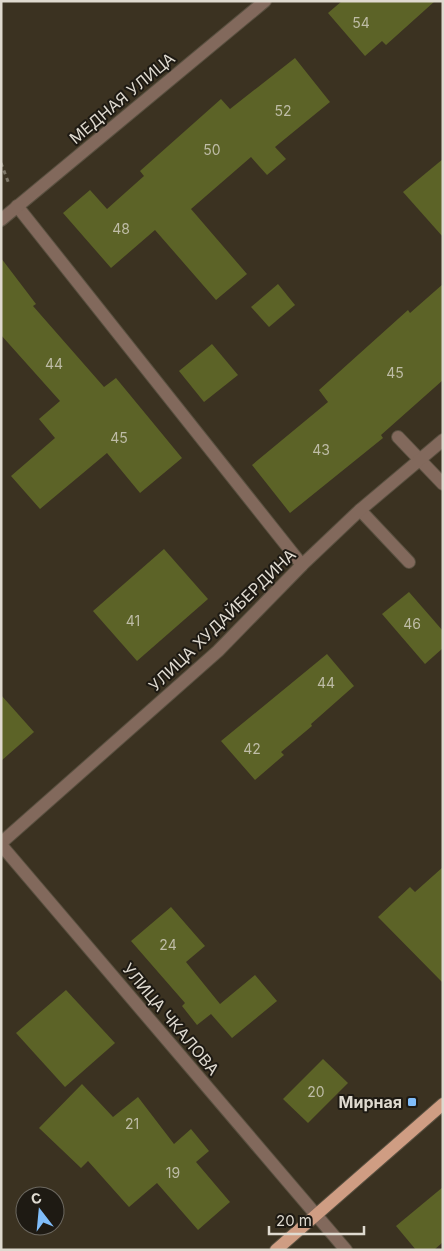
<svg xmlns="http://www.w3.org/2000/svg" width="444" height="1251" font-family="Inter,sans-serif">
<rect width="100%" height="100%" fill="#3b3221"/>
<g fill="#5c6327">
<path d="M 342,1 L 435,1 L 386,45 L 382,41 L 365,56 L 328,13 Z"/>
<path d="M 295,58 L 330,102 L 275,147 L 286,159 L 267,175 L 251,157 L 191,209 L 247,274 L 216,300 L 155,230 L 111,268 L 63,213 L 90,190 L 107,209 L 144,176 L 140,171 L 221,99 L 230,109 Z"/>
<path d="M 443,159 L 443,237 L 403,192 Z"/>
<path d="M 1,258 L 36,304 L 33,306 L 104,387 L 116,378 L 182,458 L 140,493 L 107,453 L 40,509 L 11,476 L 55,438 L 39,419 L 60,401 L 1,335 Z"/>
<path d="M 278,284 L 295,305 L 269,327 L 251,307 Z"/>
<path d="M 443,284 L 443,380 L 381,435 L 383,438 L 290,513 L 252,465 L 328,402 L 319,390 L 408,310 L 410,313 Z"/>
<path d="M 212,344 L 238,375 L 204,402 L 179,371 Z"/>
<path d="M 164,549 L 208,599 L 137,661 L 93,611 Z"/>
<path d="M 409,592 L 443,631 L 443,648 L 425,664 L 382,614 Z"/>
<path d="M 327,654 L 354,686 L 311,724 L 312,726 L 281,752 L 284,755 L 255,780 L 221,741 Z"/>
<path d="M 1,695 L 34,732 L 1,761 Z"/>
<path d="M 443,867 L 443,983 L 378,917 L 410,887 L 415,892 Z"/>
<path d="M 171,907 L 205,946 L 186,962 L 220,1004 L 255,975 L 277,1001 L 232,1038 L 211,1014 L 197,1025 L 182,1006 L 185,1003 L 131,941 Z"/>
<path d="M 66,990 L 115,1043 L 65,1087 L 16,1033 Z"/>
<path d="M 323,1059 L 348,1083 L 308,1123 L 283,1099 Z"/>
<path d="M 82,1084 L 113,1117 L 138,1097 L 174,1144 L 191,1129 L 209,1151 L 196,1162 L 230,1202 L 198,1230 L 157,1183 L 129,1207 L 88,1161 L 81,1168 L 39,1128 Z"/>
<path d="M 443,1187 L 443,1242 L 434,1250 L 416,1250 L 396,1226 Z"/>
</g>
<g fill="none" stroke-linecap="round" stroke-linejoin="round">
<defs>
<g id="minor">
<path d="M 17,206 L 302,565"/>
<path d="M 1,220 L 265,1"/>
<path d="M 398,437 L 443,484"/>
<path d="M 360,510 L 409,562"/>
<path d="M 1,843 L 218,651 L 302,565 L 360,510 L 443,440"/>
<path d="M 1,845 L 346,1250"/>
</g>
<path id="major" d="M 276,1250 L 443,1104"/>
</defs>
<use href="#minor" stroke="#595040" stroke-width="14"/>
<use href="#major" stroke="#595040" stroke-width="14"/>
<path stroke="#7c7566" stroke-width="3" stroke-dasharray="4 4" stroke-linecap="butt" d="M 1,163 L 9,184"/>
<use href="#minor" stroke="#82695c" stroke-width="12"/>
<use href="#major" stroke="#cf9d83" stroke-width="12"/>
</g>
<rect fill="#80bdfa" stroke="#1e1a13" stroke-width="2" x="407" y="1097" width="10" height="10" rx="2.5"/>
<g text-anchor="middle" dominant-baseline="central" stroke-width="4" stroke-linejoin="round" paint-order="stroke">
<g font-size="14" fill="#bebca6">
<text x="361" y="22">54</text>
<text x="283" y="110">52</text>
<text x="212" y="149">50</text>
<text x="121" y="228">48</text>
<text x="54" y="363">44</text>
<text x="395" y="372">45</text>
<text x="119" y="437">45</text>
<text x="321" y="449">43</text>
<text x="133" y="620">41</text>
<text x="412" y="623">46</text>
<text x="326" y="682">44</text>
<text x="252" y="748">42</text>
<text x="168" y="944">24</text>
<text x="316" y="1091">20</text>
<text x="132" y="1123">21</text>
<text x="173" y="1172">19</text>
</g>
<g font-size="16" fill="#dfdad0" stroke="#1e1a13">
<text transform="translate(122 98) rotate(-40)">МЕДНАЯ УЛИЦА</text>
<text transform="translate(222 620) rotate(-44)">УЛИЦА ХУДАЙБЕРДИНА</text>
<text transform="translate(171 1019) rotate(50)">УЛИЦА ЧКАЛОВА</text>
</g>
<g font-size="16" font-weight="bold" fill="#dfdad0" stroke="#1e1a13" text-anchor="end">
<text x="402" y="1102">Мирная</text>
</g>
</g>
<rect width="444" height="1251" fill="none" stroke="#dfdad0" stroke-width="5"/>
<g transform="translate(40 1211) rotate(344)"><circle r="24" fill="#1e1a13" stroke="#6b675f"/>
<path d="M0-4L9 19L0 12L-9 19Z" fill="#80bdfa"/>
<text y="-8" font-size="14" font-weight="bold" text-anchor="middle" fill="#dfdad0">С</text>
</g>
<path d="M269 1226v8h95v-8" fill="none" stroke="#dfdad0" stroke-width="2.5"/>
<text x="276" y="1226" font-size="15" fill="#dfdad0" stroke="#1e1a13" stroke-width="4" paint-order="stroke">20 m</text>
</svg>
